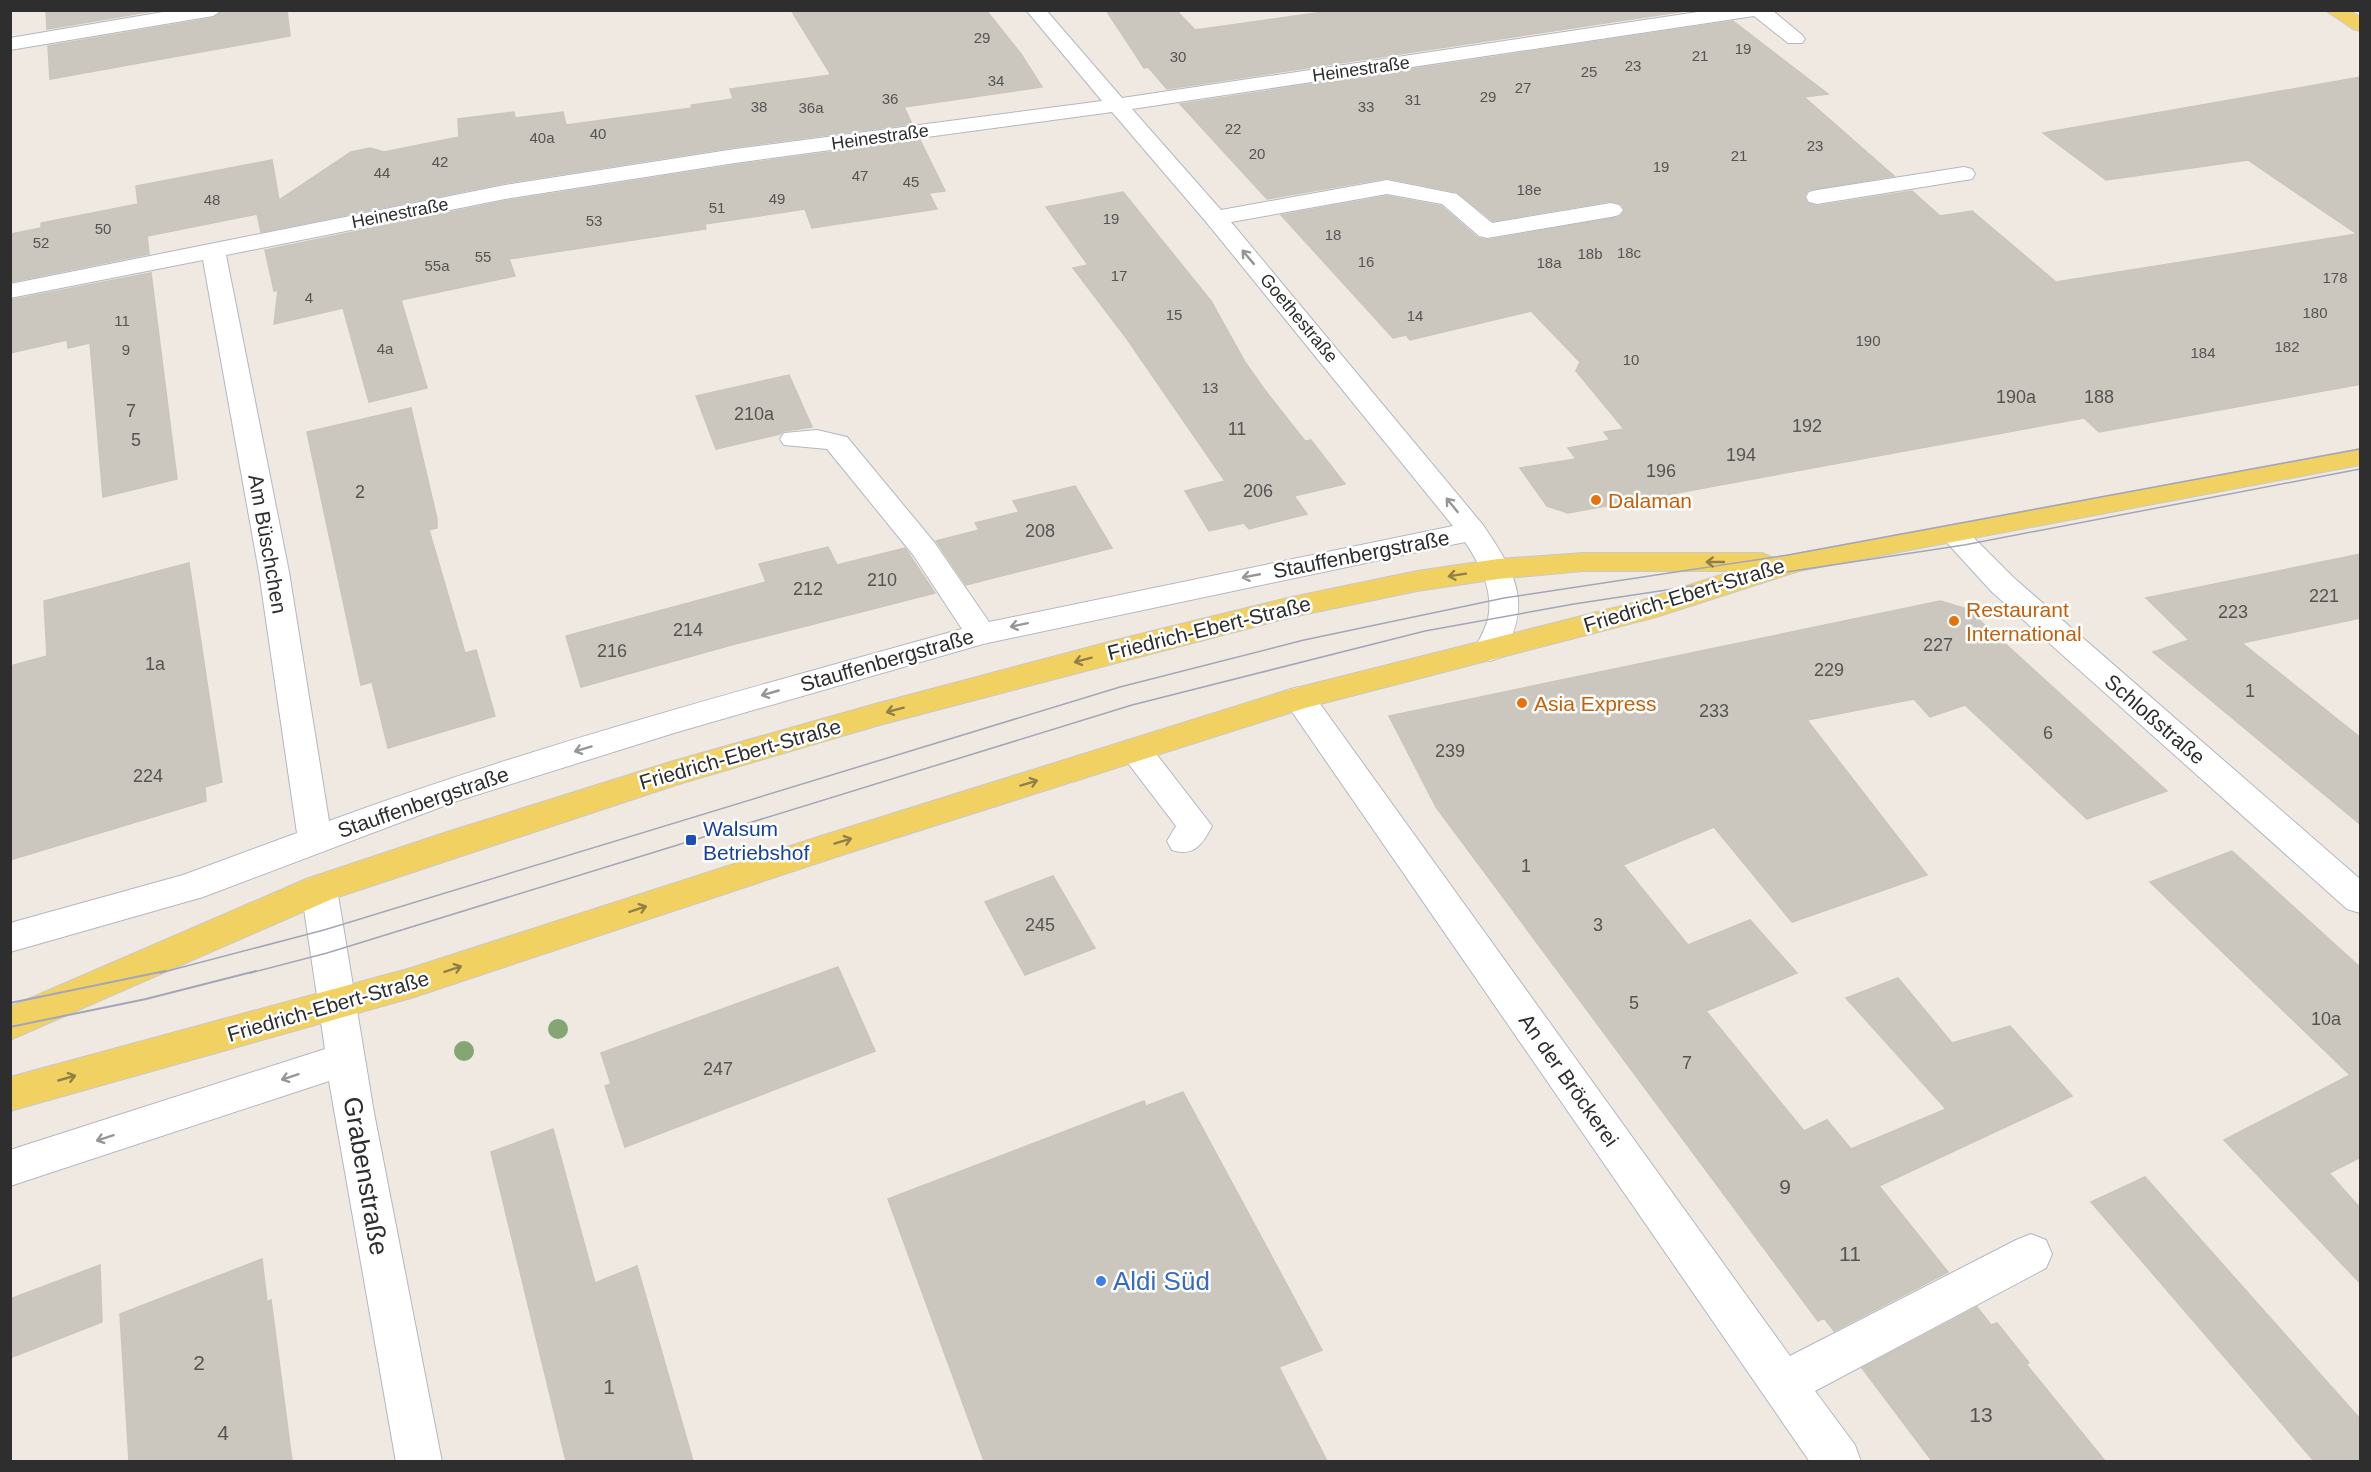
<svg xmlns="http://www.w3.org/2000/svg" width="2371" height="1472" font-family="Helvetica,sans-serif">
<rect width="100%" height="100%" fill="#efe9e1"/>
<g fill="#cbc7bf" stroke="#cbc5ba" stroke-width="1.5">
<path d="M 46,10 L 159,10 L 47,29 Z"/>
<path d="M 224,10 L 287,10 L 290,36 L 50,79 L 48,46 L 213,18 Z"/>
<path d="M 791,10 L 986,10 L 1021,54 L 1042,87 L 904,107 L 912,124 L 735,147 L 505,183 L 261,232 L 257,214 L 147,236 L 149,254 L 10,282 L 10,234 L 41,228 L 41,223 L 138,204 L 136,186 L 272,160 L 279,200 L 351,152 L 370,148 L 384,152 L 459,137 L 458,119 L 514,112 L 515,118 L 563,112 L 566,125 L 692,108 L 691,105 L 733,99 L 730,89 L 831,75 Z"/>
<path d="M 1106,10 L 1176,10 L 1195,30 L 1337,10 L 1692,10 L 1167,89 L 1148,67 L 1144,68 Z"/>
<path d="M 1733,21 L 1828,94 L 1804,97 L 1894,176 L 1808,190 L 1804,196 L 1807,203 L 1817,206 L 1912,191 L 1940,216 L 1972,211 L 2056,282 L 2357,234 L 2248,160 L 2106,180 L 2043,133 L 2361,77 L 2361,384 L 2099,432 L 2084,418 L 1568,513 L 1547,506 L 1520,468 L 1576,459 L 1568,448 L 1610,440 L 1604,432 L 1624,429 L 1576,371 L 1580,362 L 1531,311 L 1410,340 L 1406,335 L 1393,338 L 1281,215 L 1387,196 L 1441,206 L 1478,238 L 1487,240 L 1620,217 L 1625,210 L 1621,204 L 1611,201 L 1493,221 L 1457,192 L 1387,178 L 1267,199 L 1180,104 Z"/>
<path d="M 920,140 L 945,191 L 929,193 L 937,209 L 812,228 L 805,209 L 705,224 L 706,229 L 509,259 L 515,276 L 401,300 L 427,388 L 369,402 L 343,308 L 274,324 L 278,290 L 274,291 L 265,250 L 505,201 L 735,165 Z"/>
<path d="M 1123,192 L 1211,301 L 1245,362 L 1264,389 L 1305,441 L 1311,440 L 1345,484 L 1294,496 L 1307,514 L 1249,529 L 1244,523 L 1209,531 L 1185,491 L 1225,481 L 1127,339 L 1073,268 L 1088,265 L 1046,207 Z"/>
<path d="M 151,273 L 177,479 L 103,497 L 90,343 L 68,348 L 67,340 L 10,353 L 10,300 Z"/>
<path d="M 789,375 L 812,427 L 784,431 L 780,434 L 716,449 L 696,396 Z"/>
<path d="M 411,408 L 437,519 L 437,528 L 429,530 L 465,653 L 476,650 L 495,716 L 388,748 L 372,682 L 361,685 L 307,432 Z"/>
<path d="M 1075,486 L 1112,548 L 966,585 L 936,541 L 979,530 L 975,523 L 1019,512 L 1013,501 Z"/>
<path d="M 828,547 L 837,565 L 905,548 L 935,593 L 735,644 L 581,687 L 566,636 L 766,582 L 759,564 Z"/>
<path d="M 2361,554 L 2361,618 L 2242,643 L 2361,738 L 2361,825 L 2153,652 L 2189,640 L 2146,598 Z"/>
<path d="M 189,563 L 222,782 L 205,787 L 206,801 L 10,860 L 10,666 L 47,656 L 44,601 Z"/>
<path d="M 1940,601 L 1967,609 L 2167,791 L 2087,819 L 1965,705 L 1930,717 L 1914,699 L 1807,720 L 1927,875 L 1792,922 L 1714,827 L 1623,865 L 1688,945 L 1750,920 L 1797,973 L 1706,1011 L 1804,1131 L 1827,1120 L 1851,1149 L 1946,1109 L 1846,998 L 1898,978 L 1952,1043 L 2010,1026 L 2072,1096 L 1879,1186 L 1948,1272 L 1834,1331 L 1824,1318 L 1818,1321 L 1436,807 L 1389,716 Z"/>
<path d="M 2232,851 L 2361,968 L 2361,1157 L 2329,1173 L 2361,1209 L 2361,1284 L 2224,1140 L 2350,1075 L 2150,882 Z"/>
<path d="M 1053,876 L 1095,948 L 1025,975 L 985,902 Z"/>
<path d="M 838,967 L 875,1051 L 625,1147 L 605,1086 L 611,1084 L 601,1053 Z"/>
<path d="M 1183,1092 L 1322,1350 L 1279,1367 L 1327,1461 L 984,1461 L 888,1199 L 1144,1101 L 1146,1106 Z"/>
<path d="M 553,1129 L 595,1283 L 637,1266 L 693,1461 L 566,1461 L 491,1152 Z"/>
<path d="M 2145,1177 L 2361,1420 L 2361,1461 L 2314,1461 L 2091,1202 Z"/>
<path d="M 262,1259 L 267,1302 L 271,1300 L 292,1461 L 129,1461 L 120,1314 Z"/>
<path d="M 100,1265 L 102,1322 L 10,1358 L 10,1299 Z"/>
<path d="M 1977,1307 L 1991,1325 L 1997,1323 L 2029,1363 L 2026,1364 L 2105,1461 L 1932,1461 L 1862,1368 Z"/>
</g>
<g fill="none" stroke-linecap="round" stroke-linejoin="round">
<defs>
<g id="minor">
<path d="M 175,10 L 222,10 L 213,16 L 10,50 L 10,38 Z"/>
<path d="M 1026,10 L 1046,10 L 1122,98 L 1711,10 L 1772,10 L 1802,35 L 1805,39 L 1802,43 L 1788,43 L 1754,16 L 1132,109 L 1221,210 L 1387,180 L 1457,194 L 1492,223 L 1611,203 L 1619,205 L 1623,210 L 1619,215 L 1611,217 L 1487,238 L 1479,236 L 1442,204 L 1387,194 L 1231,222 L 1483,525 C 1515,572 1534,604 1501,657 L 1490,661 L 1479,657 L 1474,650 C 1479,640 1485,630 1488,619 C 1494,591 1480,564 1465,542 L 983,644 L 674,733 L 457,801 L 203,897 L 10,952 L 10,923 L 183,875 L 297,833 L 259,572 L 203,260 L 10,298 L 10,284 L 505,185 L 735,149 L 1102,101 ZM 1112,112 L 1207,223 L 1453,526 L 989,622 L 934,542 L 847,437 L 817,430 L 784,433 L 780,439 L 784,445 L 827,449 L 914,556 L 962,629 C 750,688 536,745 329,821 L 289,572 L 226,255 L 505,199 L 735,163 Z"/>
<path d="M 1964,167 L 1972,169 L 1975,174 L 1972,179 L 1817,204 L 1809,202 L 1806,197 L 1809,192 L 1817,190 Z"/>
<path d="M 1954,525 L 1964,528 L 2014,578 L 2360,879 L 2360,913 L 2347,909 L 1992,592 L 1939,534 L 1944,528 Z"/>
<path d="M 1299,687 L 1310,690 L 1790,1356 L 2016,1240 L 2031,1234 L 2046,1240 L 2052,1254 L 2046,1268 L 1815,1391 L 1855,1445 L 1861,1462 L 1810,1462 L 1288,706 L 1283,698 L 1288,690 Z"/>
<path d="M 1135,738 L 1147,742 L 1212,826 C 1202,845 1194,857 1172,850 L 1167,841 L 1176,826 L 1118,750 L 1123,742 Z"/>
<path d="M 319,875 L 332,879 L 337,889 L 374,1113 L 442,1462 L 396,1462 L 329,1081 L 10,1186 L 10,1150 L 325,1049 L 301,889 L 306,879 Z"/>
</g>
<g id="major">
<path d="M 2325,10 L 2349,10 L 2360,17 L 2360,31 L 2353,29 Z"/>
<path d="M 2360,449 L 2360,465 L 1799,571 L 1656,617 L 1305,708 L 845,854 L 411,998 L 10,1111 L 10,1077 L 411,968 L 821,836 L 1288,690 L 1637,602 L 1733,571 L 1583,571 L 1498,579 L 1417,591 L 1292,617 L 876,726 L 679,784 L 332,899 L 10,1040 L 10,1007 L 306,879 L 444,833 L 670,762 L 875,704 L 1120,639 L 1292,597 L 1417,571 L 1498,559 L 1583,553 L 1762,553 L 1774,558 Z"/>
</g>
</defs>
<use href="#minor" stroke="#b4b7c1" stroke-width="2"/>
<use href="#major" stroke="#c9c9c9" stroke-width="2"/>
<use href="#minor" fill="#fff" fill-rule="evenodd"/>
<use href="#major" fill="#f2d163" fill-rule="evenodd"/>
<g stroke="#a3a6b8" stroke-width="1.5">
<path d="M 160,973 L 324,930 L 1120,687 L 1304,640 L 1504,598 L 1788,555 L 2360,449"/>
<path d="M 250,973 L 327,953 L 1132,705 L 1425,631 L 1574,604 L 1964,545 L 2360,469"/>
</g>
<g stroke="#a3a6b8" stroke-width="2">
<path d="M 10,1003 L 165,971"/>
<path d="M 10,1027 L 146,999 L 256,971"/>
</g>
</g>
<g fill="#84a574">
<circle cx="558" cy="1029" r="10"/>
<circle cx="464" cy="1051" r="10"/>
</g>
<defs><path id="oneway-shaft" d="M-6 0H5M1.5-3L5.5 0L1.5 3" fill="none" stroke-width="1.6" stroke-linecap="round" stroke-linejoin="round" transform="scale(1.5)"/></defs>
<g stroke="#969696">
<use href="#oneway-shaft" transform="translate(1248 257) rotate(-130)"/>
<use href="#oneway-shaft" transform="translate(1452 505) rotate(-129)"/>
<use href="#oneway-shaft" transform="translate(1251 576) rotate(169)"/>
<use href="#oneway-shaft" transform="translate(1019 625) rotate(168)"/>
<use href="#oneway-shaft" transform="translate(770 693) rotate(164)"/>
<use href="#oneway-shaft" transform="translate(583 749) rotate(163)"/>
<use href="#oneway-shaft" transform="translate(290 1077) rotate(162)"/>
<use href="#oneway-shaft" transform="translate(105 1138) rotate(162)"/>
</g>
<g stroke="#908048">
<use href="#oneway-shaft" transform="translate(1715 562) rotate(-180)"/>
<use href="#oneway-shaft" transform="translate(1457 575) rotate(171)"/>
<use href="#oneway-shaft" transform="translate(1083 660) rotate(165)"/>
<use href="#oneway-shaft" transform="translate(895 710) rotate(165)"/>
<use href="#oneway-shaft" transform="translate(1029 783) rotate(-17)"/>
<use href="#oneway-shaft" transform="translate(843 841) rotate(-17)"/>
<use href="#oneway-shaft" transform="translate(638 909) rotate(-18)"/>
<use href="#oneway-shaft" transform="translate(453 969) rotate(-18)"/>
<use href="#oneway-shaft" transform="translate(67 1078) rotate(-16)"/>
</g>
<g fill="#e8710a" stroke="#fff" stroke-width="2">
<circle cx="1596" cy="500" r="6"/>
<circle cx="1954" cy="621" r="6"/>
<circle cx="1522" cy="703" r="6"/>
</g>
<rect fill="#1a4fb4" stroke="#fff" stroke-width="2" x="685" y="834" width="12" height="12" rx="3"/>
<circle fill="#3f7fe0" stroke="#fff" stroke-width="2" cx="1101" cy="1281" r="6"/>
<g text-anchor="middle" dominant-baseline="central" stroke-width="5" stroke-linejoin="round" paint-order="stroke">
<g font-size="15" fill="#555452">
<text x="982" y="37">29</text>
<text x="1743" y="48">19</text>
<text x="1700" y="55">21</text>
<text x="1178" y="56">30</text>
<text x="1633" y="65">23</text>
<text x="1589" y="71">25</text>
<text x="996" y="80">34</text>
<text x="1523" y="87">27</text>
<text x="1488" y="96">29</text>
<text x="890" y="98">36</text>
<text x="1413" y="99">31</text>
<text x="759" y="106">38</text>
<text x="1366" y="106">33</text>
<text x="811" y="107">36a</text>
<text x="1233" y="128">22</text>
<text x="598" y="133">40</text>
<text x="542" y="137">40a</text>
<text x="1815" y="145">23</text>
<text x="1257" y="153">20</text>
<text x="1739" y="155">21</text>
<text x="440" y="161">42</text>
<text x="1661" y="166">19</text>
<text x="382" y="172">44</text>
<text x="860" y="175">47</text>
<text x="911" y="181">45</text>
<text x="1529" y="189">18e</text>
<text x="777" y="198">49</text>
<text x="212" y="199">48</text>
<text x="717" y="207">51</text>
<text x="1111" y="218">19</text>
<text x="594" y="220">53</text>
<text x="103" y="228">50</text>
<text x="1333" y="234">18</text>
<text x="41" y="242">52</text>
<text x="1629" y="252">18c</text>
<text x="1590" y="253">18b</text>
<text x="483" y="256">55</text>
<text x="1366" y="261">16</text>
<text x="1549" y="262">18a</text>
<text x="437" y="265">55a</text>
<text x="1119" y="275">17</text>
<text x="2335" y="277">178</text>
<text x="309" y="297">4</text>
<text x="2315" y="312">180</text>
<text x="1174" y="314">15</text>
<text x="1415" y="315">14</text>
<text x="122" y="320">11</text>
<text x="1868" y="340">190</text>
<text x="2287" y="346">182</text>
<text x="385" y="348">4a</text>
<text x="126" y="349">9</text>
<text x="2203" y="352">184</text>
<text x="1631" y="359">10</text>
<text x="1210" y="387">13</text>
</g>
<g font-size="18" fill="#2e2e2e" stroke="#fff">
<text transform="translate(1361 69) rotate(-8)">Heinestraße</text>
<text transform="translate(880 137) rotate(-8)">Heinestraße</text>
<text transform="translate(400 213) rotate(-11)">Heinestraße</text>
<text transform="translate(1299 318) rotate(50)">Goethestraße</text>
</g>
<g font-size="18" fill="#555452">
<text x="2016" y="397">190a</text>
<text x="2099" y="397">188</text>
<text x="131" y="411">7</text>
<text x="754" y="414">210a</text>
<text x="1807" y="426">192</text>
<text x="1237" y="429">11</text>
<text x="136" y="440">5</text>
<text x="1741" y="455">194</text>
<text x="1661" y="471">196</text>
<text x="1258" y="491">206</text>
<text x="360" y="492">2</text>
<text x="1040" y="531">208</text>
<text x="882" y="580">210</text>
<text x="808" y="589">212</text>
<text x="2324" y="596">221</text>
<text x="2233" y="612">223</text>
<text x="688" y="630">214</text>
<text x="1938" y="645">227</text>
<text x="612" y="651">216</text>
<text x="155" y="664">1a</text>
<text x="1829" y="670">229</text>
<text x="2250" y="691">1</text>
<text x="1714" y="711">233</text>
<text x="2048" y="733">6</text>
<text x="1450" y="751">239</text>
<text x="148" y="776">224</text>
<text x="1526" y="866">1</text>
<text x="1040" y="925">245</text>
<text x="1598" y="925">3</text>
<text x="1634" y="1003">5</text>
<text x="2326" y="1019">10a</text>
<text x="1687" y="1063">7</text>
<text x="718" y="1069">247</text>
</g>
<g font-size="21" fill="#c56008" stroke="#fff" text-anchor="start">
<text x="1608" y="500">Dalaman</text>
<text x="1966" y="609">Restaurant<tspan x="1966" dy="24">International</tspan></text>
<text x="1534" y="703">Asia Express</text>
</g>
<g font-size="21" fill="#2e2e2e" stroke="#fff">
<text transform="translate(268 544) rotate(80)">Am Büschchen</text>
<text transform="translate(1361 554) rotate(-11)">Stauffenbergstraße</text>
<text transform="translate(1684 595) rotate(-17)">Friedrich-Ebert-Straße</text>
<text transform="translate(1209 628) rotate(-14)">Friedrich-Ebert-Straße</text>
<text transform="translate(887 660) rotate(-16)">Stauffenbergstraße</text>
<text transform="translate(2155 719) rotate(41)">Schloßstraße</text>
<text transform="translate(740 754) rotate(-16)">Friedrich-Ebert-Straße</text>
<text transform="translate(423 802) rotate(-19)">Stauffenbergstraße</text>
<text transform="translate(328 1006) rotate(-16)">Friedrich-Ebert-Straße</text>
<text transform="translate(1569 1080) rotate(55)">An der Bröckerei</text>
</g>
<g font-size="21" fill="#164399" stroke="#fff" text-anchor="start">
<text x="703" y="828">Walsum<tspan x="703" dy="24">Betriebshof</tspan></text>
</g>
<g font-size="21" fill="#555452">
<text x="1785" y="1186">9</text>
<text x="1850" y="1253">11</text>
<text x="199" y="1362">2</text>
<text x="609" y="1386">1</text>
<text x="1981" y="1414">13</text>
<text x="223" y="1432">4</text>
</g>
<g font-size="26" fill="#2e2e2e" stroke="#fff">
<text transform="translate(366 1176) rotate(80)">Grabenstraße</text>
</g>
<g font-size="26" fill="#366cbe" stroke="#fff" text-anchor="start">
<text x="1113" y="1281">Aldi Süd</text>
</g>
</g>
<rect width="2371" height="1472" fill="none" stroke="#2e2e2e" stroke-width="24"/>
</svg>
